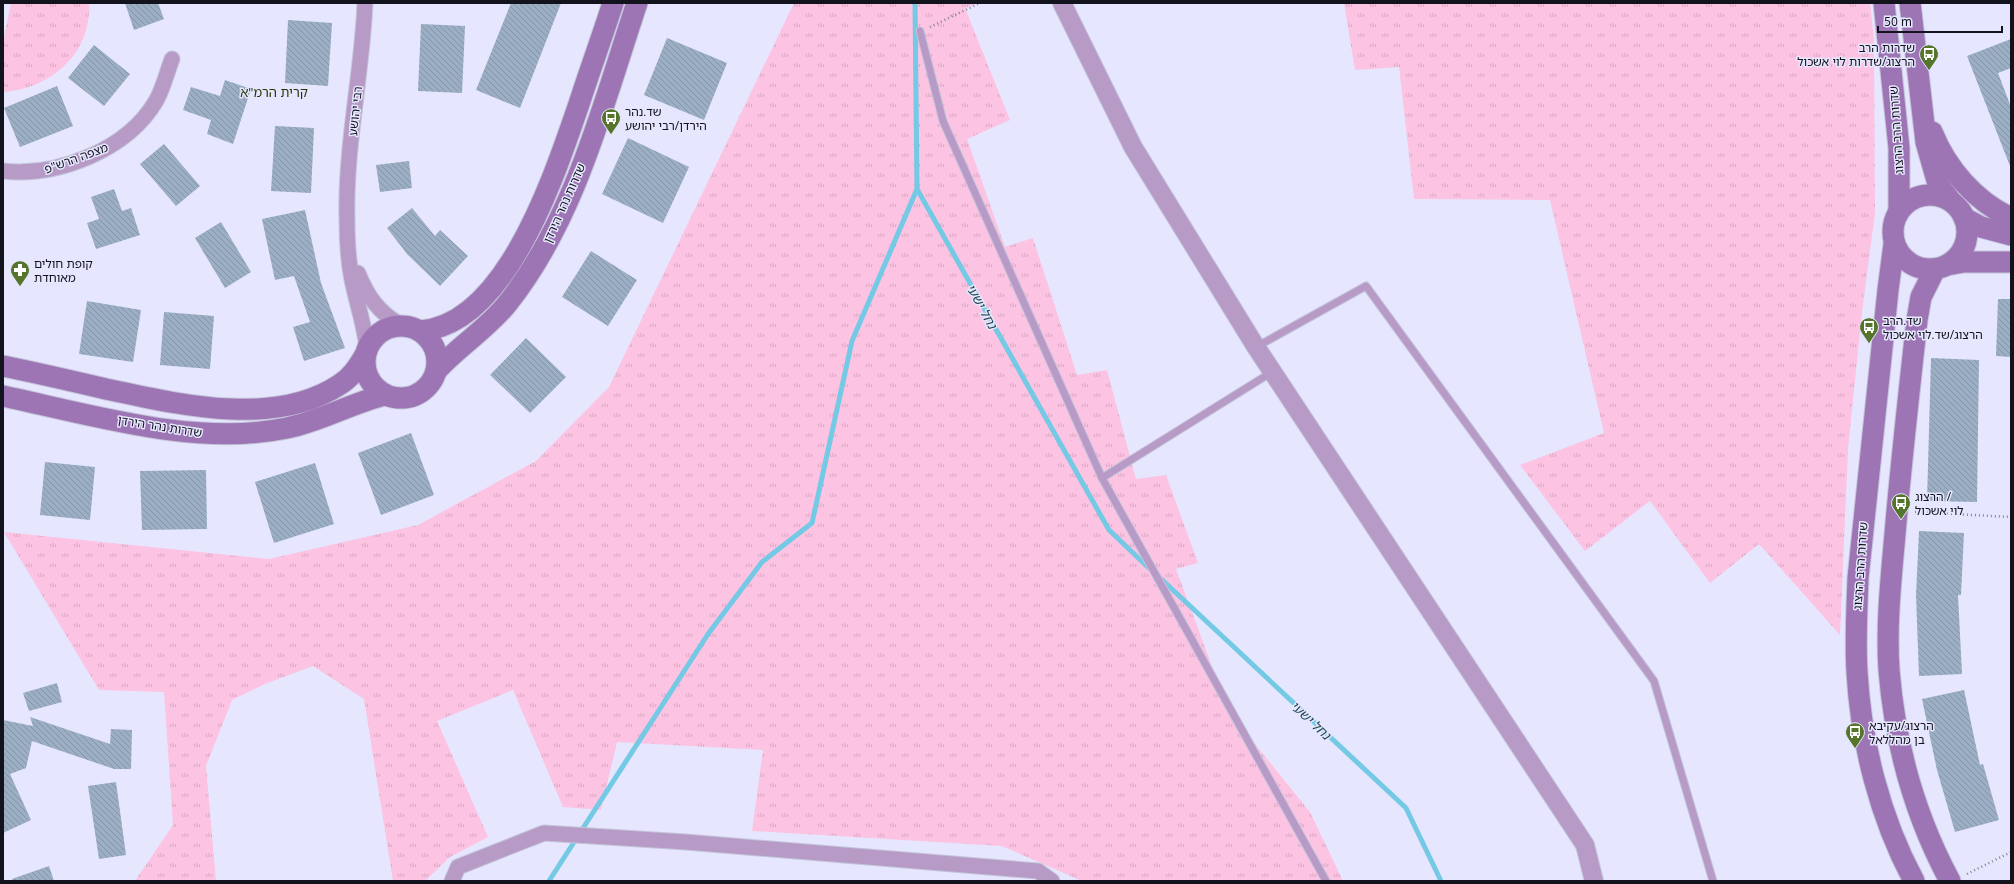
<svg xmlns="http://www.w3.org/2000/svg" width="2014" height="884" font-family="Georgia,'Noto Sans Hebrew',serif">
<defs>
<pattern id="grass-tufts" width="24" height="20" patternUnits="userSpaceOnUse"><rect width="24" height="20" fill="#fcc3e3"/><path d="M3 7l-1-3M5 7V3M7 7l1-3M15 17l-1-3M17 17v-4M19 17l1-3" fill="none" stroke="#d7a7c2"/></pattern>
<pattern id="building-back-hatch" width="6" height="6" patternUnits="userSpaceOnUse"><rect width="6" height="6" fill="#9baec4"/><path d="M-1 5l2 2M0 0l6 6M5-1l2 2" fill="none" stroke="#8495a8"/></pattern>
</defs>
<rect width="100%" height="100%" fill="#e6e7fe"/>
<g fill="url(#grass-tufts)">
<path d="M 11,3 L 89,3 C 90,9 89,15 88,21 C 82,62 43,90 3,92 L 3,42 Z"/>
<path d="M 794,3 L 979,3 L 965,8 L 1010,120 L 967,139 L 1005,247 L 1033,238 L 1077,375 L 1107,370 L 1136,479 L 1166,475 L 1198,563 L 1176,569 L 1229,712 L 1310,812 L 1343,881 L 1082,881 L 1002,846 L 752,831 L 763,750 L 617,742 L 601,810 L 563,807 L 513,690 L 437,721 L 488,837 L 450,857 L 425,881 L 393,881 L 364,699 L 313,666 L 265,684 L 232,700 L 206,766 L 216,881 L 135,881 L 173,825 L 164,692 L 99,690 L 4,532 L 269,559 L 418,525 L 536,461 L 609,387 Z"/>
<path d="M 1344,3 L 1870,3 L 1874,40 L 1875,213 L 1862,312 L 1848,449 L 1840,635 L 1759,544 L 1710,583 L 1650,501 L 1585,551 L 1520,465 L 1604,433 L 1550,200 L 1414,199 L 1399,67 L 1355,70 Z"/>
</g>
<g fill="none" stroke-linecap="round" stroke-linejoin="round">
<g stroke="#74c9e5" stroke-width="5">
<path d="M 915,3 L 917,189 L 1109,530 L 1152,571"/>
<path d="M 1159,577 L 1406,808 L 1441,881"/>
<path d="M 549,881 L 708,634 L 762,562 L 812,523 L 852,341 L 917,189"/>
</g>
</g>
<g fill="url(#building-back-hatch)">
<path d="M 125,3 L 158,3 L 164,19 L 134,30 Z"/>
<path d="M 511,3 L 561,3 L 520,108 L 476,90 Z"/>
<path d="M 288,20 L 332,23 L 328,86 L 285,83 Z"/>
<path d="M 421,24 L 465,26 L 462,93 L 418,91 Z"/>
<path d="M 667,38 L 727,63 L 704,120 L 644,95 Z"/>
<path d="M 2011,39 L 2011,68 L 1998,73 L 2011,107 L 2010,166 L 1967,56 Z"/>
<path d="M 94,45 L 130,74 L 104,106 L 68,78 Z"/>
<path d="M 225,80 L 251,89 L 233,144 L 207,134 L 211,120 L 183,110 L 191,87 L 220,96 Z"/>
<path d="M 57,86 L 73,126 L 20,147 L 4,108 Z"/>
<path d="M 275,126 L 314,128 L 311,193 L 271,191 Z"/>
<path d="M 628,138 L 689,167 L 663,223 L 602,194 Z"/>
<path d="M 164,144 L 200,186 L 176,206 L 140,164 Z"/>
<path d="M 409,161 L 412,188 L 380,192 L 376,165 Z"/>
<path d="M 114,189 L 122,211 L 131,208 L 140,235 L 96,249 L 87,223 L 99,219 L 91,197 Z"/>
<path d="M 412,208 L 435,236 L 440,230 L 468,256 L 440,286 L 407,254 L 387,228 Z"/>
<path d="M 305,210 L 321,283 L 345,348 L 304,361 L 293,327 L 310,322 L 294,276 L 275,280 L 262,219 Z"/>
<path d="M 221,222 L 251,272 L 225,288 L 195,238 Z"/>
<path d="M 591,251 L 637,280 L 608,326 L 562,297 Z"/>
<path d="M 1998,299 L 2011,299 L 2011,357 L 1996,356 Z"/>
<path d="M 87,301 L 141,310 L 133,362 L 79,354 Z"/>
<path d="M 164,312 L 214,316 L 210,369 L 160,365 Z"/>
<path d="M 526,338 L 566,377 L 530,413 L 490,375 Z"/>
<path d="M 1931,358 L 1979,360 L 1977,502 L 1927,501 Z"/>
<path d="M 411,433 L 434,495 L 381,515 L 358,453 Z"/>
<path d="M 45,462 L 95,467 L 90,520 L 40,515 Z"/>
<path d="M 315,463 L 334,524 L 274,543 L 255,482 Z"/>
<path d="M 206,470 L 207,529 L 142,530 L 140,471 Z"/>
<path d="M 1919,531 L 1964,533 L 1961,595 L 1958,595 L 1962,674 L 1919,676 L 1916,595 Z"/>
<path d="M 57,683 L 62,702 L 29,711 L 23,693 Z"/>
<path d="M 1964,690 L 1980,765 L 1983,764 L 1999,820 L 1955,832 L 1937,770 L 1922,699 Z"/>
<path d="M 30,717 L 110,744 L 111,729 L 132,730 L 131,769 L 114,769 L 32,741 L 26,768 L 10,774 L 31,820 L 3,833 L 3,720 L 33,726 Z"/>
<path d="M 116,782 L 126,855 L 99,859 L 88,786 Z"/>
<path d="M 49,866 L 54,881 L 12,881 L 12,879 Z"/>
</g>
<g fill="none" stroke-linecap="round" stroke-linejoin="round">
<defs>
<g id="service">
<path d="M 920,31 L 943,121 L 1102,478 L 1326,881"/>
<path d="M 1256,347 L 1366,286 L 1654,681 L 1713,881"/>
<path d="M 1102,478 L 1272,372"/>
</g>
<g id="minor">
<path d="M 365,3 C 362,75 345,147 347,220 C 347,240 348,260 352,280 C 357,304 364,323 367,348"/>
<path d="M 3,171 C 58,177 127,150 156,101 C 163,89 167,72 172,59"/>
<path d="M 358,273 C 367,296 379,313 401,325"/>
<path d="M 452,881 L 458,867 L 544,833 L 686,842 L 1038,871 L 1052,881"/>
</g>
<path id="tertiary" d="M 1062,3 L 1133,147 L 1256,347 L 1585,845 L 1594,881"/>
<g id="secondary">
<path d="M 1884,3 L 1899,148 L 1899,210"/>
<path d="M 1910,3 L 1926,142 L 1938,184 L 1950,200"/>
<path d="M 1932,132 C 1947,169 1975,201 2011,218"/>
<circle cx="1930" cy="232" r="37"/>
<path d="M 1964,218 L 1981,227 L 2011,235"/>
<path d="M 1894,244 L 1888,290 L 1858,578 C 1857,609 1855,640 1857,672 C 1861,743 1880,818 1914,881"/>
<path d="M 1947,265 L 1964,262 L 2011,262"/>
<path d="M 1935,269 L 1921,297 L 1917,320 C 1909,392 1901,463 1895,534 C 1891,579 1886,625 1889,670 C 1895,744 1915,816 1950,881"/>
<circle cx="401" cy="362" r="36"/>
<path d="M 420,331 C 507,325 555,173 579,104 C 590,70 602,37 613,3"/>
<path d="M 3,366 C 37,373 72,381 106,389 C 177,404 274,428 339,385 C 351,378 358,367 365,355"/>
<path d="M 437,370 C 459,346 487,329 507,304 C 575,219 603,104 637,3"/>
<path d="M 3,396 C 93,415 196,447 287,428 C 322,421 351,403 385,395"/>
</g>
</defs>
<use href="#service" stroke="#c4c5da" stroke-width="9"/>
<use href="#minor" stroke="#c4c5da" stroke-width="17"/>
<use href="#tertiary" stroke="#c4c5da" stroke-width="20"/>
<use href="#secondary" stroke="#c4c5da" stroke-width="23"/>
<g stroke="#838495" stroke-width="2.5" stroke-dasharray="1 3" stroke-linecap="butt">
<path d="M 930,27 L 980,3"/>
<path d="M 1915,512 L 2011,517"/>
<path d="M 1967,874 L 2011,852"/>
</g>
<use href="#service" stroke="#b79bc6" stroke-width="7"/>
<use href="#minor" stroke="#b79bc6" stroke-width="15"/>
<use href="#tertiary" stroke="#b79bc6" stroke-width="18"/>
<use href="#secondary" stroke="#9e75b4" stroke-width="21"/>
</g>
<defs>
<symbol id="bus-pin" viewBox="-11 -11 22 30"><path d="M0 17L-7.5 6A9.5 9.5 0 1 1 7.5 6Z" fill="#56752c" stroke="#e6e7fe"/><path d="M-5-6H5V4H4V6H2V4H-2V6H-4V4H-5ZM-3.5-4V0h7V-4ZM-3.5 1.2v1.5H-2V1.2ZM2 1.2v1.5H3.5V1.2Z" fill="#fff"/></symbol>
<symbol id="pharmacy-pin" viewBox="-11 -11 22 30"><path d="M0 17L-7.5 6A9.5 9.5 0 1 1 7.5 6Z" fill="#56752c" stroke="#e6e7fe"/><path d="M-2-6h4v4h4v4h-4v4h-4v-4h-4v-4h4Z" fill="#fff"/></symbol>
</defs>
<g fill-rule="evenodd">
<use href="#bus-pin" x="1918" y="43" width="22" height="30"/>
<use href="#bus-pin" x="600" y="107" width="22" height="30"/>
<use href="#pharmacy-pin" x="9" y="259" width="22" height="30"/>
<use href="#bus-pin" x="1858" y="316" width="22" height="30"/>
<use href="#bus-pin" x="1890" y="492" width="22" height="30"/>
<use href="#bus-pin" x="1844" y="721" width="22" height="30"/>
</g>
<g text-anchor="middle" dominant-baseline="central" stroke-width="3" stroke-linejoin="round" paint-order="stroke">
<g font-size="12" fill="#12131c" stroke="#e6e7fe" text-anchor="start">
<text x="1915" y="47" text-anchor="end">שדרות הרב<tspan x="1915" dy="14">הרצוג/שדרות לוי אשכול</tspan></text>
<text x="625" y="111">שד.נהר<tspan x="625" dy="14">הירדן/רבי יהושע</tspan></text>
<text x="34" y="263">קופת חולים<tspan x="34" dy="14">מאוחדת</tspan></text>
<text x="1883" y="320">שד.הרב<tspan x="1883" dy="14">הרצוג/שד.לוי אשכול</tspan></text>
<text x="1915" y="496">הרצוג /<tspan x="1915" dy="14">לוי אשכול</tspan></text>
<text x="1869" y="725">הרצוג/עקיבא<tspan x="1869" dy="14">בן מהללאל</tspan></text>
</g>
<g font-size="12" fill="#12131c" stroke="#e6e7fe">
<text transform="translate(355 111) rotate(-84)">רבי יהושע</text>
<text transform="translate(1896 130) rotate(-94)">שדרות הרב הרצוג</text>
<text transform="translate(76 158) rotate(-20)">מצפה הרש"פ</text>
<text transform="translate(564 203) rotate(-66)">שדרות נהר הירדן</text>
<text transform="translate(160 426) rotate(9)">שדרות נהר הירדן</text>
<text transform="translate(1860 566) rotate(-86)">שדרות הרב הרצוג</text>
</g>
<g font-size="13" fill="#253904" stroke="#e6e7fe">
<text x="274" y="92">קרית הרמ"א</text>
</g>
<g font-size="13" font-style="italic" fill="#214855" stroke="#e6e7fe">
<text transform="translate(982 306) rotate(61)">נחל ישעי</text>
<text transform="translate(1311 720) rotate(43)">נחל ישעי</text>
</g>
</g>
<rect width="2014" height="884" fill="none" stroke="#12131c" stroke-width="8"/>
<path d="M1878 26v6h124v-6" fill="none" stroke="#12131c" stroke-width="2"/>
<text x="1884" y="26" font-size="12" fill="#12131c" stroke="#e6e7fe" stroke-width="3" paint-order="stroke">50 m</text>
</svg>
